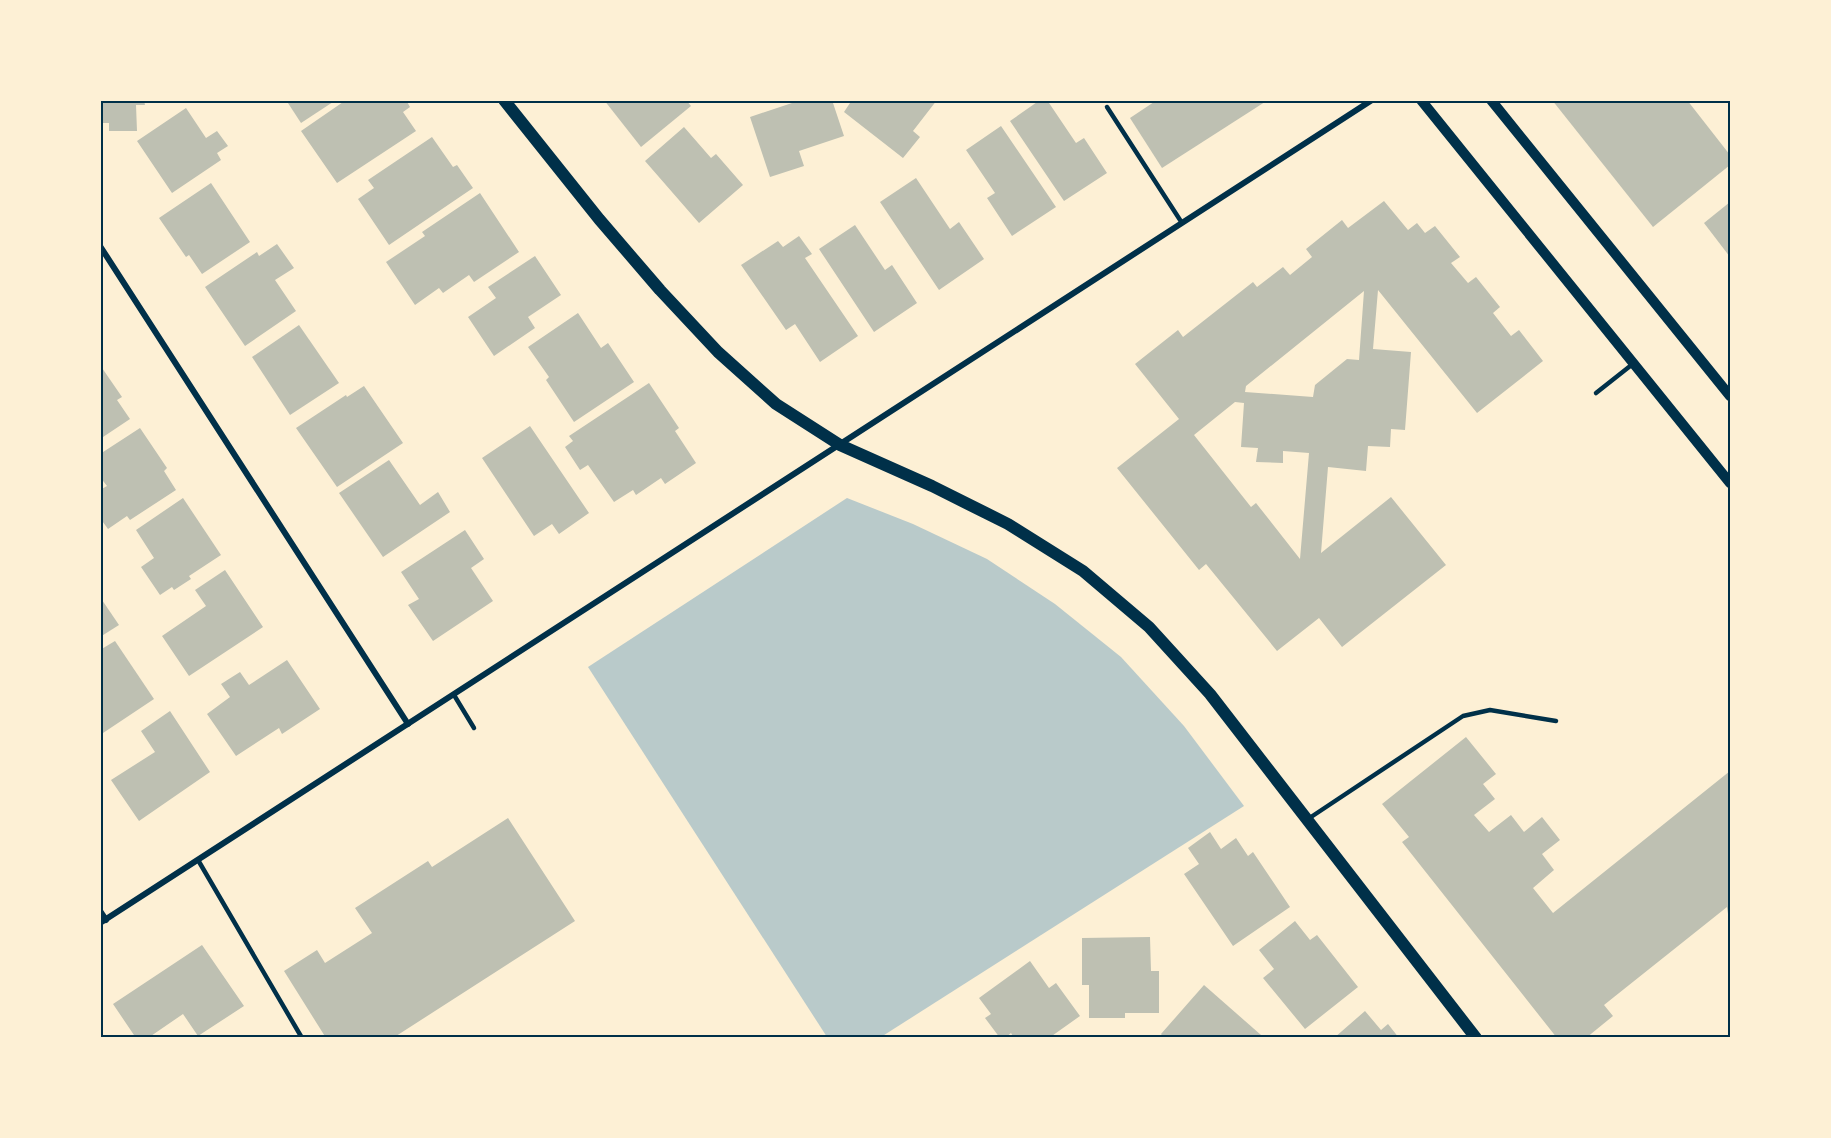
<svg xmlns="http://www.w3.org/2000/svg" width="1831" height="1138" font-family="'Noto Sans',sans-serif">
<rect width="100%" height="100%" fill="#fdf0d5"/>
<path fill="#b9caca" d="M 847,498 L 913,524 L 987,559 L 1055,604 L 1121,657 L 1184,726 L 1244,806 L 881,1037 L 827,1037 L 588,667 Z"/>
<g fill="#bec0b2" fill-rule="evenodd">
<path d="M 100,100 L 144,100 L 145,105 L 136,105 L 137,131 L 109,131 L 109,123 L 100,123 Z"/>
<path d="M 286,100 L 336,100 L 301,123 Z"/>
<path d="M 346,100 L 406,100 L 410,107 L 403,112 L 416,131 L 337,183 L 301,131 Z"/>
<path d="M 604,100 L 686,100 L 691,106 L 641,147 Z"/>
<path d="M 801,100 L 832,100 L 844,136 L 799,151 L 804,166 L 770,177 L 750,117 Z"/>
<path d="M 852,100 L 937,100 L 913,131 L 920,137 L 903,158 L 844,112 Z"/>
<path d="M 1040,100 L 1047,100 L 1076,143 L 1084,138 L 1107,173 L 1064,201 L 1010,121 Z"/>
<path d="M 1157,100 L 1268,100 L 1162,168 L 1130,118 Z"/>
<path d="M 1552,100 L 1687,100 L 1730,155 L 1730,165 L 1653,227 Z"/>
<path d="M 186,108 L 206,138 L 217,131 L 228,146 L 217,153 L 221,160 L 172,193 L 137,141 Z"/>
<path d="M 1001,126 L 1056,207 L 1012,236 L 987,198 L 995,193 L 966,150 Z"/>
<path d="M 684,127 L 711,158 L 716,154 L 743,185 L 699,223 L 645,161 Z"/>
<path d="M 432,137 L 453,167 L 457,165 L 473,188 L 389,245 L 358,199 L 374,188 L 368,180 Z"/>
<path d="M 916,178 L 950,229 L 959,222 L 984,259 L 939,290 L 880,202 Z"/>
<path d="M 211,183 L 250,242 L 202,274 L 189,255 L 186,257 L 159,218 Z"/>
<path d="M 480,193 L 519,252 L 474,282 L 469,275 L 443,293 L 439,288 L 415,305 L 386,262 L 425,236 L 422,232 Z"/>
<path d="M 1384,201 L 1408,230 L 1417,223 L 1425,233 L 1435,226 L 1460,257 L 1451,263 L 1468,283 L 1476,277 L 1500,307 L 1493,313 L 1511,336 L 1519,330 L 1543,361 L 1477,413 L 1378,290 L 1373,349 L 1411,352 L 1405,430 L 1391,429 L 1390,447 L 1368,446 L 1366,471 L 1328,467 L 1321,553 L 1391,497 L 1446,565 L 1342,647 L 1319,618 L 1277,651 L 1206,564 L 1199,570 L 1117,468 L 1179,419 L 1135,364 L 1178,330 L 1183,337 L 1253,282 L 1257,287 L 1283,267 L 1290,275 L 1312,257 L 1306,249 L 1342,220 L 1348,228 ZM 1364,291 L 1359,360 L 1347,359 L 1315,385 L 1313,397 L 1245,392 L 1246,386 ZM 1235,402 L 1244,403 L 1241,447 L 1258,448 L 1256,462 L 1283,463 L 1283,451 L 1309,453 L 1300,559 L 1256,503 L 1251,507 L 1194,435 Z"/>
<path d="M 1730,202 L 1730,257 L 1704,223 Z"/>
<path d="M 855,225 L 885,270 L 892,265 L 917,303 L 874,332 L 819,249 Z"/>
<path d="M 799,236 L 812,254 L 805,258 L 858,336 L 820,362 L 795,324 L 786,330 L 741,265 L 778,241 L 783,247 Z"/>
<path d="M 277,244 L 294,268 L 275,280 L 296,311 L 245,346 L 205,287 L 257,252 L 259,256 Z"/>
<path d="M 535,256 L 561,295 L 528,317 L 535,328 L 494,356 L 468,317 L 496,298 L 488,287 Z"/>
<path d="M 578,313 L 601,348 L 608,343 L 634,382 L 574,422 L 546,380 L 549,377 L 528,347 Z"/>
<path d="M 299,325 L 339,383 L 290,415 L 252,357 Z"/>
<path d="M 100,365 L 122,397 L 117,400 L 130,419 L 100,439 Z"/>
<path d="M 649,383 L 679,428 L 675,431 L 696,463 L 665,484 L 661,478 L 636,495 L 633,490 L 614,502 L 588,465 L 580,470 L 565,447 L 573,441 L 569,436 Z"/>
<path d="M 364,386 L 403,443 L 337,487 L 296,428 L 346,395 L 347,397 Z"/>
<path d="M 530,426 L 589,513 L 559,534 L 552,524 L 534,536 L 482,458 Z"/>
<path d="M 140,428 L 167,468 L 164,471 L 176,490 L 130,520 L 127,516 L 108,529 L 100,518 L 100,490 L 107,486 L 100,477 L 100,454 Z"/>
<path d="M 389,460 L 420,505 L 438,492 L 450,512 L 383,557 L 339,493 Z"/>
<path d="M 183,498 L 221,555 L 189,576 L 191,579 L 174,590 L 172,587 L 160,595 L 141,567 L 154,558 L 136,530 Z"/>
<path d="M 465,530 L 484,559 L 471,568 L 493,601 L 433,641 L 408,605 L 419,599 L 401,572 Z"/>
<path d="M 225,570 L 263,627 L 189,676 L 162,636 L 206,606 L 195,590 Z"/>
<path d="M 100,597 L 119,625 L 100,637 Z"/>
<path d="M 115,641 L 154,699 L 100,735 L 100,650 Z"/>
<path d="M 287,660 L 320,709 L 282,734 L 279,728 L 236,756 L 207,714 L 230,697 L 221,684 L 240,672 L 249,685 Z"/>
<path d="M 170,711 L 210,772 L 139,821 L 111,780 L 155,752 L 141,731 Z"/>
<path d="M 1466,737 L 1496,774 L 1483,784 L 1495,799 L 1474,815 L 1489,832 L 1511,815 L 1524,832 L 1542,817 L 1560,840 L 1542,854 L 1554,870 L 1533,888 L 1553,913 L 1730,771 L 1730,921 L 1729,921 L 1727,907 L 1604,1005 L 1613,1016 L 1586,1038 L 1557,1038 L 1402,842 L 1409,837 L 1382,804 Z"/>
<path d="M 508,818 L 575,921 L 393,1038 L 326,1038 L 284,971 L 317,950 L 325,963 L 372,933 L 355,908 L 428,861 L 432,867 Z"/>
<path d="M 1210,832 L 1221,849 L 1236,838 L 1248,856 L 1253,852 L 1290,907 L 1233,946 L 1184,874 L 1199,864 L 1188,848 Z"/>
<path d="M 1295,921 L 1310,940 L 1317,935 L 1358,987 L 1305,1029 L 1263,978 L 1274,969 L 1259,950 Z"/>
<path d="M 1150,937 L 1151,971 L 1159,971 L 1159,1013 L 1125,1013 L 1125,1018 L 1089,1018 L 1089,985 L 1082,985 L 1082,938 Z"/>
<path d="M 202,945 L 244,1006 L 198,1036 L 183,1014 L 148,1038 L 136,1038 L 113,1004 Z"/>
<path d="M 1030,961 L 1049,988 L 1056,983 L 1080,1016 L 1049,1038 L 1014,1038 L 1011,1033 L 1005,1038 L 1000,1038 L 985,1018 L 991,1014 L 979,998 Z"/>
<path d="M 1204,985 L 1261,1035 L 1259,1038 L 1164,1038 L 1161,1034 Z"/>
<path d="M 1365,1011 L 1381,1030 L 1388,1024 L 1399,1038 L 1334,1038 Z"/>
</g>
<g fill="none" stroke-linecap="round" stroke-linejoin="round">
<g stroke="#003049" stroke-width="4.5">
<path d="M 1107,107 L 1182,223"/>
<path d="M 1596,393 L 1634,363"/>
<path d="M 454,695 L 474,728"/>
<path d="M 1308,819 L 1463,716 L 1490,710 L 1556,721"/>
<path d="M 198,860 L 302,1038"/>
</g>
<g stroke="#003049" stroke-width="6">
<path d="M 100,246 L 408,724"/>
<path d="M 100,911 L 106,920"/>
<path d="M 100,923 L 1372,100"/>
</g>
<g stroke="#003049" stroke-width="10">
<path d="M 1421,100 L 1730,483"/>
<path d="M 1491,100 L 1730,396"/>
</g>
<path stroke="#003049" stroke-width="12" d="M 504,100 L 599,219 L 660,290 L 718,352 L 776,404 L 840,445 L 932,486 L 1008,524 L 1083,571 L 1149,627 L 1210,694 L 1476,1038"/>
</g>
<rect width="1831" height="1138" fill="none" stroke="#fdf0d5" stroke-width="204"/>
<rect x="102" y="102" width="1627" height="934" fill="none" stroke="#003049" stroke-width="2"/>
</svg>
